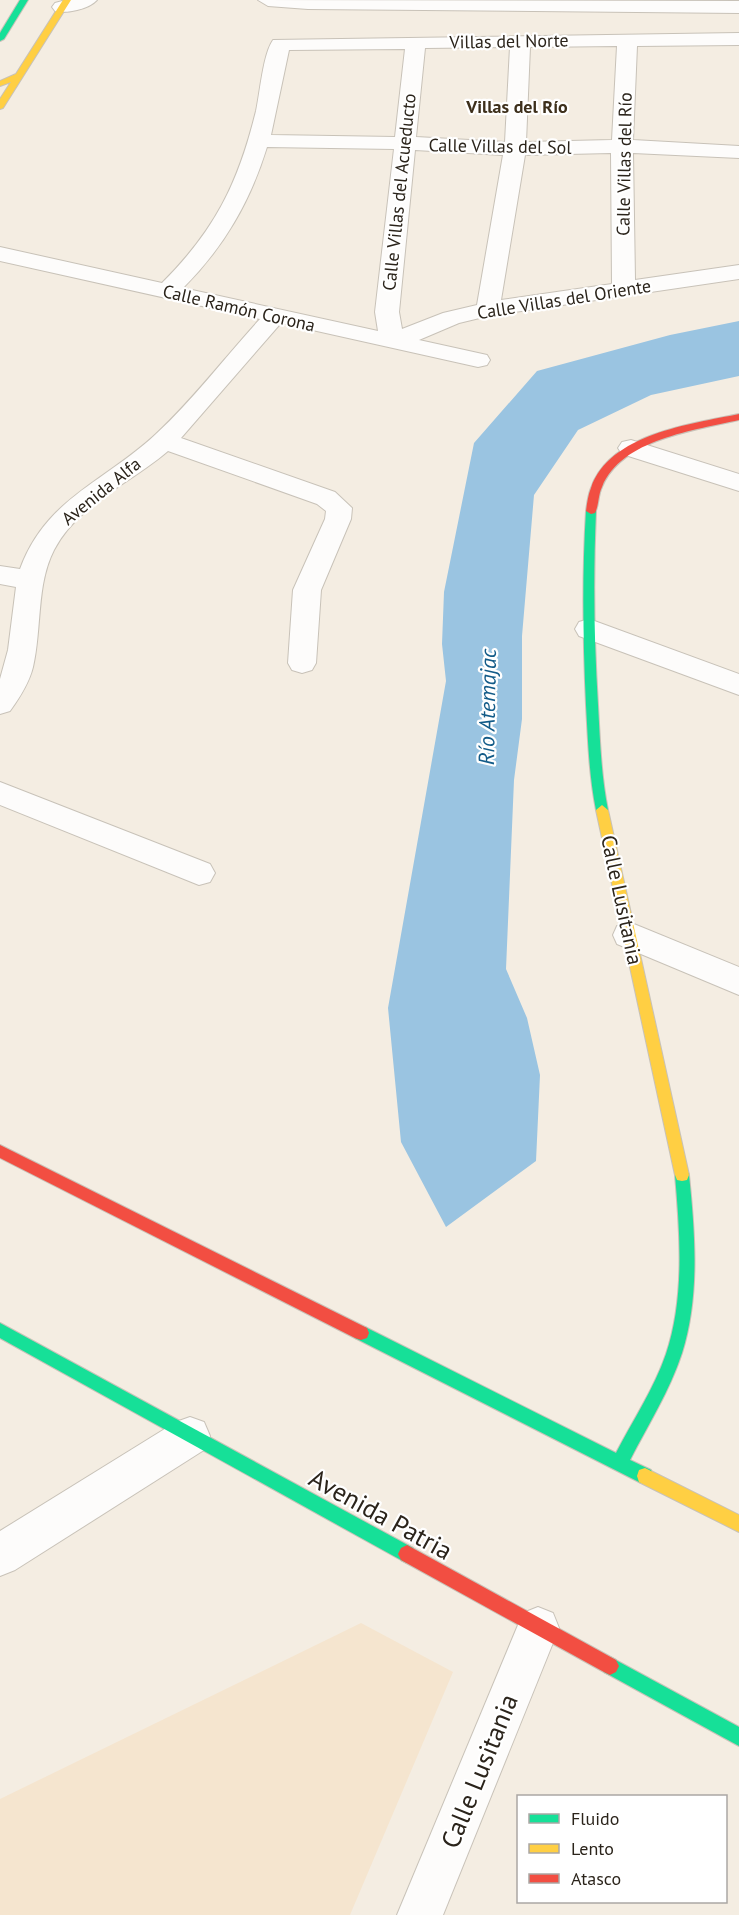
<svg xmlns="http://www.w3.org/2000/svg" width="739" height="1915" font-family="'PT Sans',sans-serif">
<rect width="100%" height="100%" fill="#f4ede2"/>
<path fill="#f5e5cf" d="M 361,1623 L 453,1672 L 350,1915 L 0,1915 L 0,1799 Z"/>
<path fill="#9ac4e1" d="M 739,321 L 739,376 L 651,395 L 578,430 L 534,495 L 522,636 L 522,719 L 514,780 L 506,969 L 527,1018 L 540,1075 L 536,1161 L 446,1227 L 401,1142 L 388,1008 L 446,681 L 442,644 L 444,592 L 474,443 L 537,371 L 670,335 Z"/>
<g fill="none" stroke-linecap="round" stroke-linejoin="round">
<defs>
<g id="street">
<path d="M 66,0 L 97,0 C 89,9 66,14 55,11 L 52,7 L 55,3 Z"/>
<path d="M 258,0 L 739,1 L 739,13 L 308,9 L 268,6 Z"/>
<path d="M 739,33 L 739,45 L 637,46 L 633,140 L 739,146 L 739,158 L 633,153 L 635,280 L 739,265 L 739,279 L 488,316 L 459,323 L 419,340 L 487,355 L 490,360 L 487,365 L 478,367 L 281,323 L 181,438 L 335,492 L 352,508 L 351,519 L 321,590 L 316,663 L 312,670 L 302,673 L 292,670 L 288,663 L 293,590 L 325,519 L 326,511 L 317,504 L 168,451 C 131,483 78,504 54,550 C 36,585 42,629 33,667 C 29,683 20,697 10,711 L 0,714 L 0,679 L 8,650 L 16,587 L 0,584 L 0,566 L 20,569 C 46,498 105,482 156,434 C 194,399 225,357 260,319 L 0,261 L 0,247 L 162,283 C 215,230 238,184 256,111 C 260,93 263,54 273,40 ZM 617,46 L 612,140 L 526,142 L 530,47 ZM 510,47 L 505,142 L 416,137 L 425,48 ZM 405,49 L 395,137 L 271,135 L 289,50 ZM 267,147 L 394,149 L 375,312 L 378,331 L 183,288 C 224,247 250,202 267,147 ZM 415,150 L 503,155 L 477,305 L 443,313 L 402,329 L 399,312 ZM 611,153 L 612,284 L 501,300 L 525,155 Z"/>
<path d="M 631,440 L 739,474 L 739,491 L 622,454 L 618,448 L 622,442 Z"/>
<path d="M 589,619 L 739,674 L 739,695 L 579,636 L 575,629 L 579,622 Z"/>
<path d="M 0,782 L 210,864 L 215,873 L 210,882 L 199,885 L 0,805 Z"/>
<path d="M 629,922 L 739,967 L 739,995 L 617,944 L 613,935 L 617,926 Z"/>
<path d="M 190,1417 L 204,1422 L 210,1436 L 204,1450 L 15,1570 L 0,1576 L 0,1531 L 176,1422 Z"/>
<path d="M 538,1607 L 553,1613 L 559,1628 L 443,1915 L 397,1915 L 523,1613 Z"/>
</g>
<g id="fast">
<path d="M 20,0 L 28,0 L 4,39 L 0,41 L 0,33 Z"/>
<path d="M 591,508 L 596,511 C 593,576 594,640 598,705 C 600,740 601,775 608,810 L 602,815 L 596,810 C 589,775 588,740 586,705 C 583,640 582,576 586,511 Z"/>
<path d="M 682,1169 L 687,1170 L 689,1175 C 695,1233 700,1296 682,1353 C 670,1390 648,1425 630,1460 L 651,1470 L 653,1476 L 651,1482 L 645,1484 L 639,1482 L 355,1338 L 353,1333 L 355,1328 L 361,1326 L 367,1328 L 616,1453 C 633,1420 654,1389 666,1354 C 685,1298 680,1233 675,1175 L 677,1170 Z"/>
<path d="M 0,1323 L 413,1548 L 416,1554 L 413,1560 L 407,1563 L 401,1560 L 0,1338 Z"/>
<path d="M 610,1657 L 739,1727 L 739,1746 L 604,1672 L 601,1666 L 604,1660 Z"/>
</g>
<g id="slow">
<path d="M 63,0 L 71,0 L 3,108 L 0,109 L 0,99 L 11,82 L 0,86 L 0,81 L 16,74 Z"/>
<path d="M 602,805 L 608,810 L 689,1175 L 687,1180 L 682,1181 L 677,1180 L 675,1175 L 596,810 Z"/>
<path d="M 645,1468 L 739,1515 L 739,1532 L 639,1482 L 637,1476 L 639,1470 Z"/>
</g>
<g id="jam">
<path d="M 739,414 L 739,420 C 696,430 621,439 602,487 C 598,495 599,505 595,513 L 591,514 L 586,511 C 587,504 588,495 591,488 C 609,434 691,424 739,414 Z"/>
<path d="M 0,1145 L 367,1328 L 369,1333 L 367,1338 L 361,1340 L 355,1338 L 0,1158 Z"/>
<path d="M 407,1545 L 616,1660 L 619,1666 L 616,1672 L 610,1675 L 604,1672 L 401,1560 L 398,1554 L 401,1548 Z"/>
</g>
</defs>
<use href="#street" stroke="#c8c2b8" stroke-width="2"/>
<use href="#fast" stroke="#c8c2b8" stroke-width="2"/>
<use href="#slow" stroke="#c8c2b8" stroke-width="2"/>
<use href="#jam" stroke="#c8c2b8" stroke-width="2"/>
<use href="#street" fill="#fdfcfb" fill-rule="evenodd"/>
<use href="#fast" fill="#16e098" fill-rule="evenodd"/>
<use href="#slow" fill="#ffcf43" fill-rule="evenodd"/>
<use href="#jam" fill="#f24e42" fill-rule="evenodd"/>
</g>
<g text-anchor="middle" dominant-baseline="central" stroke-width="4.5" stroke-linejoin="round" paint-order="stroke">
<g font-size="18" fill="#2b241b" stroke="#fff">
<text transform="translate(509 41) rotate(-1)">Villas del Norte</text>
<text transform="translate(500 146) rotate(1)">Calle Villas del Sol</text>
<text transform="translate(624 164) rotate(-89)">Calle Villas del Río</text>
<text transform="translate(399 192) rotate(-84)">Calle Villas del Acueducto</text>
<text transform="translate(564 299) rotate(-9)">Calle Villas del Oriente</text>
<text transform="translate(239 308) rotate(13)">Calle Ramón Corona</text>
<text transform="translate(101 491) rotate(-39)">Avenida Alfa</text>
</g>
<g font-size="18" font-weight="bold" fill="#3d2f1b" stroke="#fff">
<text x="517" y="106">Villas del Río</text>
</g>
<g font-size="21" fill="#2b241b" stroke="#fff">
<text transform="translate(622 900) rotate(78)">Calle Lusitania</text>
</g>
<g font-size="22" font-style="italic" fill="#125b88" stroke="#fff">
<text transform="translate(487 707) rotate(-89)">Río Atemajac</text>
</g>
<g font-size="26" fill="#2b241b" stroke="#fff">
<text transform="translate(381 1514) rotate(29)">Avenida Patria</text>
<text transform="translate(479 1771) rotate(-68)">Calle Lusitania</text>
</g>
</g>
<rect x="517" y="1795" width="210" height="108" fill="#ffffff" stroke="#aaa7a4" stroke-width="1.5"/>
<rect x="529" y="1814" width="30" height="9" fill="#16e098" stroke="#aaa7a4" stroke-width="1.5"/>
<text x="571" y="1825" font-size="18" fill="#2b241b">Fluido</text>
<rect x="529" y="1844" width="30" height="9" fill="#ffcf43" stroke="#aaa7a4" stroke-width="1.5"/>
<text x="571" y="1855" font-size="18" fill="#2b241b">Lento</text>
<rect x="529" y="1874" width="30" height="9" fill="#f24e42" stroke="#aaa7a4" stroke-width="1.5"/>
<text x="571" y="1885" font-size="18" fill="#2b241b">Atasco</text>
</svg>
